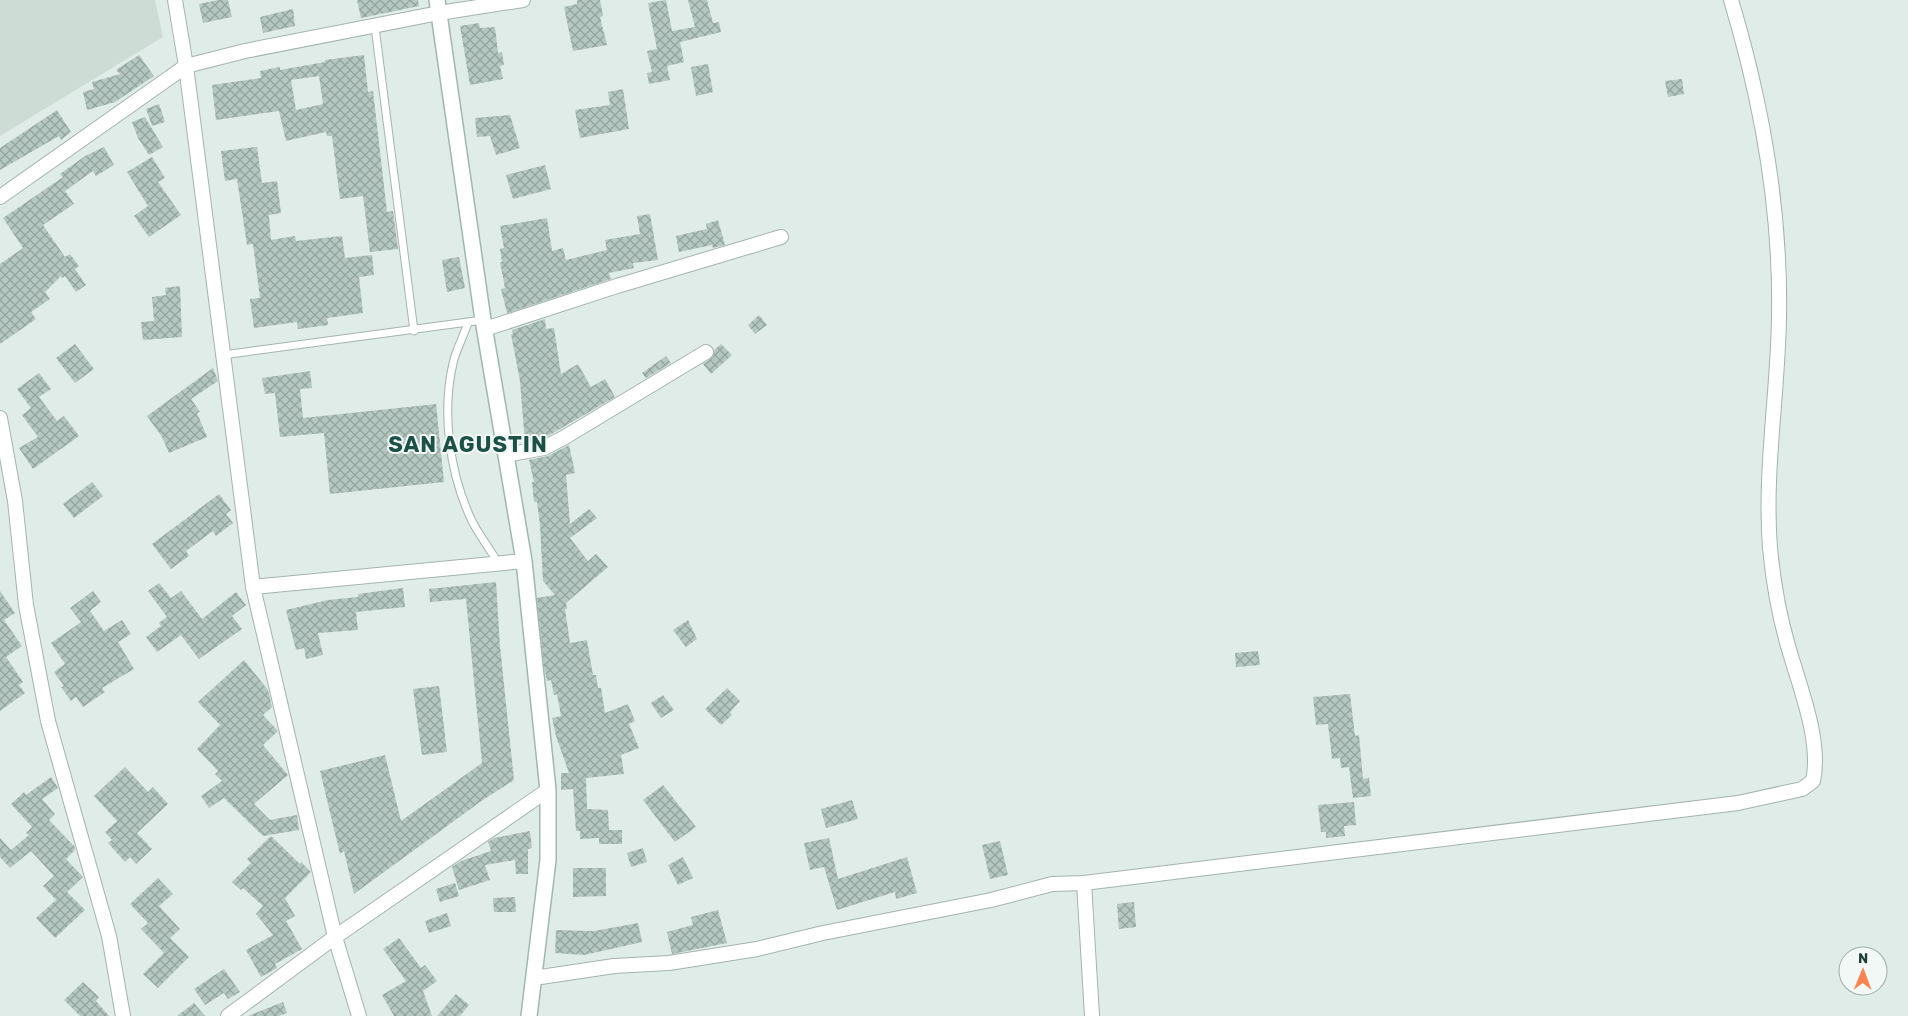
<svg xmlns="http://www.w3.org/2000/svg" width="1908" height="1016" font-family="Rubik,sans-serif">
<defs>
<pattern id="building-cross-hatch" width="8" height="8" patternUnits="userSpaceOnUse" patternTransform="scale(1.25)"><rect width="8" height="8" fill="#b5c7c1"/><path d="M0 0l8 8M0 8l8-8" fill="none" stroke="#93a39e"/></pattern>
</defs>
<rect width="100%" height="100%" fill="#e0ece7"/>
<path fill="#cedcd6" d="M 0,0 L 155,0 L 163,37 L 0,136 Z"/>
<g fill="url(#building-cross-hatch)" fill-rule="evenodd">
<path d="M 218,0 L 228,0 L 232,17 L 203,23 L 199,4 Z"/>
<path d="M 357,0 L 418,0 L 419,6 L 361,18 Z"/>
<path d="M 577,0 L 600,0 L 603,16 L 600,17 L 607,45 L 573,51 L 564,7 L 577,4 Z"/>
<path d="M 666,0 L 672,31 L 695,27 L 688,0 L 707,0 L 713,23 L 719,22 L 721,32 L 680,42 L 684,62 L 667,66 L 670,80 L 649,84 L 647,73 L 652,72 L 647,51 L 657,49 L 648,3 Z"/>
<path d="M 293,9 L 295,26 L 263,33 L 260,17 Z"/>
<path d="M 479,23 L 480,28 L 495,27 L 498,53 L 502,52 L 504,65 L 500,66 L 503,79 L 470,85 L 460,26 Z"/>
<path d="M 139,55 L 154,76 L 115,102 L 87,110 L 83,92 L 94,89 L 92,82 L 120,74 L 116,70 Z"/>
<path d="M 364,55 L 368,92 L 373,91 L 387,212 L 393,211 L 398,249 L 370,252 L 363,196 L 340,199 L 332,136 L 327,136 L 326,132 L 286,141 L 279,111 L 216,120 L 212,85 L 261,78 L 260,71 L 280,67 L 280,70 L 325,62 L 325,60 ZM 319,76 L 323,104 L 296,110 L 291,80 Z"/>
<path d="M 708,64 L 713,92 L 696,96 L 691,67 Z"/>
<path d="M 1682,79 L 1684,94 L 1668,97 L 1665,81 Z"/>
<path d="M 623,89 L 629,129 L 580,138 L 575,110 L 610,105 L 608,92 Z"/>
<path d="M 159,104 L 165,122 L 152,126 L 146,109 Z"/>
<path d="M 57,110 L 71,132 L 61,140 L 59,136 L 0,170 L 0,148 Z"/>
<path d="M 510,115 L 520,148 L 496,155 L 490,136 L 477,137 L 475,118 Z"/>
<path d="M 145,117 L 163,147 L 149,155 L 138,138 L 132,122 Z"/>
<path d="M 104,147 L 114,165 L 96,176 L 93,171 L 65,191 L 74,204 L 43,225 L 65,257 L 70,254 L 79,266 L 75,269 L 86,285 L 76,292 L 65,276 L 62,278 L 61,276 L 45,292 L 50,299 L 31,312 L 36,319 L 0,344 L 0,264 L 23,248 L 3,218 L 63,177 L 60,174 L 85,156 Z"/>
<path d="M 257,147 L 262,183 L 277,181 L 281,213 L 269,215 L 271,240 L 295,236 L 296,241 L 342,236 L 345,258 L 372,255 L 374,275 L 359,277 L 363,313 L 327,318 L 328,325 L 298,329 L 297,322 L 254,328 L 250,299 L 260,298 L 253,244 L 247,245 L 237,179 L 225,181 L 221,151 Z"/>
<path d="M 152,157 L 165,178 L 158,182 L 181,215 L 149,237 L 134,216 L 148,206 L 127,172 Z"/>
<path d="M 545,165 L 551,189 L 513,199 L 506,175 Z"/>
<path d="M 650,214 L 658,260 L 633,263 L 634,268 L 609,273 L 611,279 L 507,313 L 501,289 L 505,288 L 500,262 L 502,262 L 500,249 L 504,248 L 500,226 L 547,218 L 552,251 L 563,248 L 566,260 L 607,250 L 605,240 L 640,234 L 637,216 Z"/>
<path d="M 718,220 L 725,245 L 713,248 L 712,245 L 679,252 L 676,236 L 707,229 L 706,224 Z"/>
<path d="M 459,257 L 465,288 L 447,292 L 442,260 Z"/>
<path d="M 180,286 L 182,337 L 143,340 L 141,322 L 154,321 L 152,297 L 166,295 L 165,288 Z"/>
<path d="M 759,315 L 767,325 L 755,334 L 748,325 Z"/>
<path d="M 545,319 L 546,329 L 554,328 L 561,374 L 578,364 L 591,387 L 605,379 L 615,397 L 541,440 L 525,443 L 520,381 L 511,334 L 513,334 L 512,330 Z"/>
<path d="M 75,344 L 94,369 L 75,383 L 56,358 Z"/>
<path d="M 721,344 L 732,355 L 711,374 L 703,364 L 713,357 L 714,350 Z"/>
<path d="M 666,356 L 671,363 L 646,378 L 642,373 Z"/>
<path d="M 213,368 L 218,381 L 191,399 L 200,412 L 197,413 L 207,437 L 169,453 L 162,437 L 147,416 Z"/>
<path d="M 310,371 L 312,388 L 300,389 L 303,418 L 436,404 L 444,482 L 330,494 L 324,433 L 280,437 L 275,393 L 265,394 L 262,378 Z"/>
<path d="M 39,373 L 51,389 L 39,397 L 57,421 L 64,416 L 79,436 L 33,469 L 19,448 L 38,437 L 22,415 L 31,408 L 17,389 Z"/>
<path d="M 569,445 L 575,473 L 566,475 L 570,524 L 589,509 L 597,518 L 570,538 L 588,561 L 596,554 L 608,567 L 566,603 L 567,609 L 565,609 L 570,643 L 587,640 L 593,675 L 596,675 L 598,688 L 601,688 L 605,713 L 628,704 L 635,721 L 629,724 L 639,748 L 621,755 L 624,774 L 586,778 L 587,809 L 608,810 L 609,830 L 622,830 L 622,844 L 599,844 L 599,838 L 580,839 L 580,831 L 576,831 L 573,789 L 561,790 L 561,773 L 569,773 L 556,736 L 552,718 L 561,716 L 557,694 L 554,695 L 551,680 L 547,681 L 544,666 L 537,598 L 555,595 L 543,581 L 540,525 L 537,502 L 534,502 L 532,482 L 534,482 L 529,460 L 548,456 Z"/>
<path d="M 92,482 L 103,496 L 74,518 L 63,504 Z"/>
<path d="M 219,494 L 231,510 L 226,514 L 233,523 L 216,536 L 213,531 L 186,551 L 189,556 L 171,569 L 152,544 Z"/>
<path d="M 496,582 L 500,646 L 514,780 L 480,802 L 354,894 L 344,851 L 340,854 L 320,771 L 385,755 L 401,821 L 482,763 L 466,599 L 430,602 L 429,589 Z"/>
<path d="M 159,583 L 171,598 L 181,591 L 202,619 L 236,592 L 246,605 L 232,616 L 242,629 L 199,659 L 181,635 L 157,652 L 146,637 L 161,626 L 159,623 L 167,617 L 148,591 Z"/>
<path d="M 403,588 L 405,607 L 356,612 L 358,630 L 318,633 L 323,655 L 306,659 L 304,648 L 296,650 L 286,610 L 328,600 L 358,597 L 358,594 Z"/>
<path d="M 0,591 L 15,613 L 4,620 L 22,646 L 6,657 L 23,682 L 19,685 L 25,693 L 0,711 Z"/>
<path d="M 93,591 L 101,602 L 90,611 L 104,631 L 122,620 L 131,634 L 118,642 L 134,669 L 102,688 L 105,692 L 83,707 L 76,697 L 71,701 L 61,687 L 64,686 L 54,672 L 65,664 L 51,643 L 81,622 L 70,608 Z"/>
<path d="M 688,620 L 697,639 L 686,647 L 673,630 Z"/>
<path d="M 1258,651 L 1260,665 L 1236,667 L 1235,653 Z"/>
<path d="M 244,660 L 268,690 L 272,707 L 263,715 L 278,731 L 263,745 L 288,775 L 254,804 L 270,820 L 297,815 L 299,830 L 263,836 L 224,798 L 209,808 L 201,796 L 222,781 L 215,774 L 218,771 L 197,749 L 220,725 L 198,702 Z"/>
<path d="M 439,686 L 447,752 L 422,755 L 413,689 Z"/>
<path d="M 727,688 L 740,701 L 730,712 L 732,715 L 721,725 L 705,709 Z"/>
<path d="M 1350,694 L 1355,736 L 1359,735 L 1363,779 L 1369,778 L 1371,796 L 1353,798 L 1349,767 L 1341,768 L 1340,758 L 1332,759 L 1328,724 L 1316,725 L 1313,697 Z"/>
<path d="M 663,695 L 674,710 L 661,718 L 651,703 Z"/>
<path d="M 125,767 L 148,792 L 153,787 L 168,804 L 137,833 L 152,849 L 136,864 L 130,857 L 125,862 L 108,843 L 112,840 L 105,832 L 117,821 L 94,796 Z"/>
<path d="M 51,777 L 58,788 L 42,799 L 55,814 L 49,820 L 75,847 L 75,850 L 66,859 L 83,877 L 67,892 L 85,910 L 55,938 L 36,918 L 56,900 L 43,886 L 54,876 L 31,851 L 10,868 L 0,857 L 0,838 L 11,850 L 29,835 L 26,833 L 32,827 L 11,804 L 24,792 L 26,795 Z"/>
<path d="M 663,785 L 696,827 L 675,842 L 643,800 Z"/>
<path d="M 852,800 L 858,819 L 826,828 L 821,809 Z"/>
<path d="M 1354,802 L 1356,825 L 1344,826 L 1345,836 L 1326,838 L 1326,832 L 1321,832 L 1318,805 Z"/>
<path d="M 530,831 L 532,848 L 528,849 L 528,874 L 516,874 L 515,860 L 485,865 L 490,880 L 459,890 L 452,867 L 461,861 L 491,851 L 488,842 L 494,838 Z"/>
<path d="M 271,836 L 300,864 L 301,862 L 311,872 L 285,898 L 295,916 L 286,921 L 302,949 L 275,964 L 277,968 L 261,977 L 246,950 L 273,935 L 256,914 L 263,906 L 243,888 L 241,890 L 232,882 L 251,863 L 247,859 Z"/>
<path d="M 829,838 L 838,879 L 907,857 L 917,893 L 896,899 L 895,892 L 837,910 L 824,867 L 810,870 L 804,843 Z"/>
<path d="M 1000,841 L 1008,875 L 990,879 L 982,845 Z"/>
<path d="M 643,848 L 647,862 L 631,867 L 627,853 Z"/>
<path d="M 683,857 L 693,878 L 678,885 L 668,865 Z"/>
<path d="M 573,868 L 606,868 L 606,896 L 573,897 Z"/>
<path d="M 158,878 L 173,894 L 159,906 L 180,929 L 170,938 L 189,957 L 158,988 L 143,974 L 164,953 L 141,929 L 148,923 L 130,904 Z"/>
<path d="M 455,883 L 459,896 L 440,902 L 436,889 Z"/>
<path d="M 515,897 L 516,912 L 494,912 L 493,898 Z"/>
<path d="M 1134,902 L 1136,927 L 1119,929 L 1117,904 Z"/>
<path d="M 718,910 L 727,943 L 672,954 L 667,932 L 693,925 L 691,917 Z"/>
<path d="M 447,913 L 451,926 L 429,933 L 425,921 Z"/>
<path d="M 638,923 L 642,942 L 584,955 L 555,953 L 556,930 L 594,931 Z"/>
<path d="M 399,938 L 421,968 L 425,965 L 437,981 L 423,991 L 432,1016 L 394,1016 L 382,995 L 406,981 L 383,949 Z"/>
<path d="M 224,969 L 240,992 L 228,999 L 224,993 L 205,1005 L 194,989 Z"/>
<path d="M 83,982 L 99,997 L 96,1001 L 109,1016 L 80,1016 L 64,1000 Z"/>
<path d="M 456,994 L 469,1005 L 460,1016 L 437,1016 Z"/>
<path d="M 283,1002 L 287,1013 L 279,1016 L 248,1016 Z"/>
<path d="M 194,1003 L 205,1016 L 177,1016 Z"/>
</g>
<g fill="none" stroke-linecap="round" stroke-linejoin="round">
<defs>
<g id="lane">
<path d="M 375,27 L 414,331"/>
<path d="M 468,323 C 464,334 458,347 454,359 C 441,410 449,473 472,521 C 479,535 490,549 498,563"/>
<path d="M 223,355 L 483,320"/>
</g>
<g id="street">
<path d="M 175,0 L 186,66 L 253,587 L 335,937 L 359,1016"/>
<path d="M 0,197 L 186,66 L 245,51 L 439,13 L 523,0"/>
<path d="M 485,329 L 617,286 L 781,237"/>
<path d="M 0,418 L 15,501 L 26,605 L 48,721 L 109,936 L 123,1016"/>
<path d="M 506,455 L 544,448 L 565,437 L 706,352"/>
<path d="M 253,587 L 524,561"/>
<path d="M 1084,883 L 1092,1016"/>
<path d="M 534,978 L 614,966 L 669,963 L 757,949 L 823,933 L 991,900 L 1052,884 L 1084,883 L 1738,803 L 1802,789 L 1813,781 C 1822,741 1799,685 1788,646 C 1779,615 1773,580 1770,548 C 1764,471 1778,394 1779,317 C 1781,209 1762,103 1731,0"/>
<path d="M 228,1016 L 335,937 L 548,790"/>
</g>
<path id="secondary" d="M 437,0 L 483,320 L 524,561 L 548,790 L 548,860 L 529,1016"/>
</defs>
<use href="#lane" stroke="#a3b4af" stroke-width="9"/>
<use href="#street" stroke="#a3b4af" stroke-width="16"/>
<use href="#secondary" stroke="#9eb8b0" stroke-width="18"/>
<use href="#lane" stroke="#fff" stroke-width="7"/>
<use href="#street" stroke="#fff" stroke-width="14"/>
<use href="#secondary" stroke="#fff" stroke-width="15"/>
</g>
<g text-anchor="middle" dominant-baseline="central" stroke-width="4" stroke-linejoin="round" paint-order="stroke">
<g font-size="22" font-weight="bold" letter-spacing="1" fill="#1b5146" stroke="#f1f8f5">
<text x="468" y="444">SAN AGUSTIN</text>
</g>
</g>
<g transform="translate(1863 971) rotate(1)"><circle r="24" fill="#f1f8f5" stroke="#9daea9"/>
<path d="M0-4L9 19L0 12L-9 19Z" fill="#fa8350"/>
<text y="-8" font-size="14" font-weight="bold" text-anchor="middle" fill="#203e37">N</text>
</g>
</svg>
